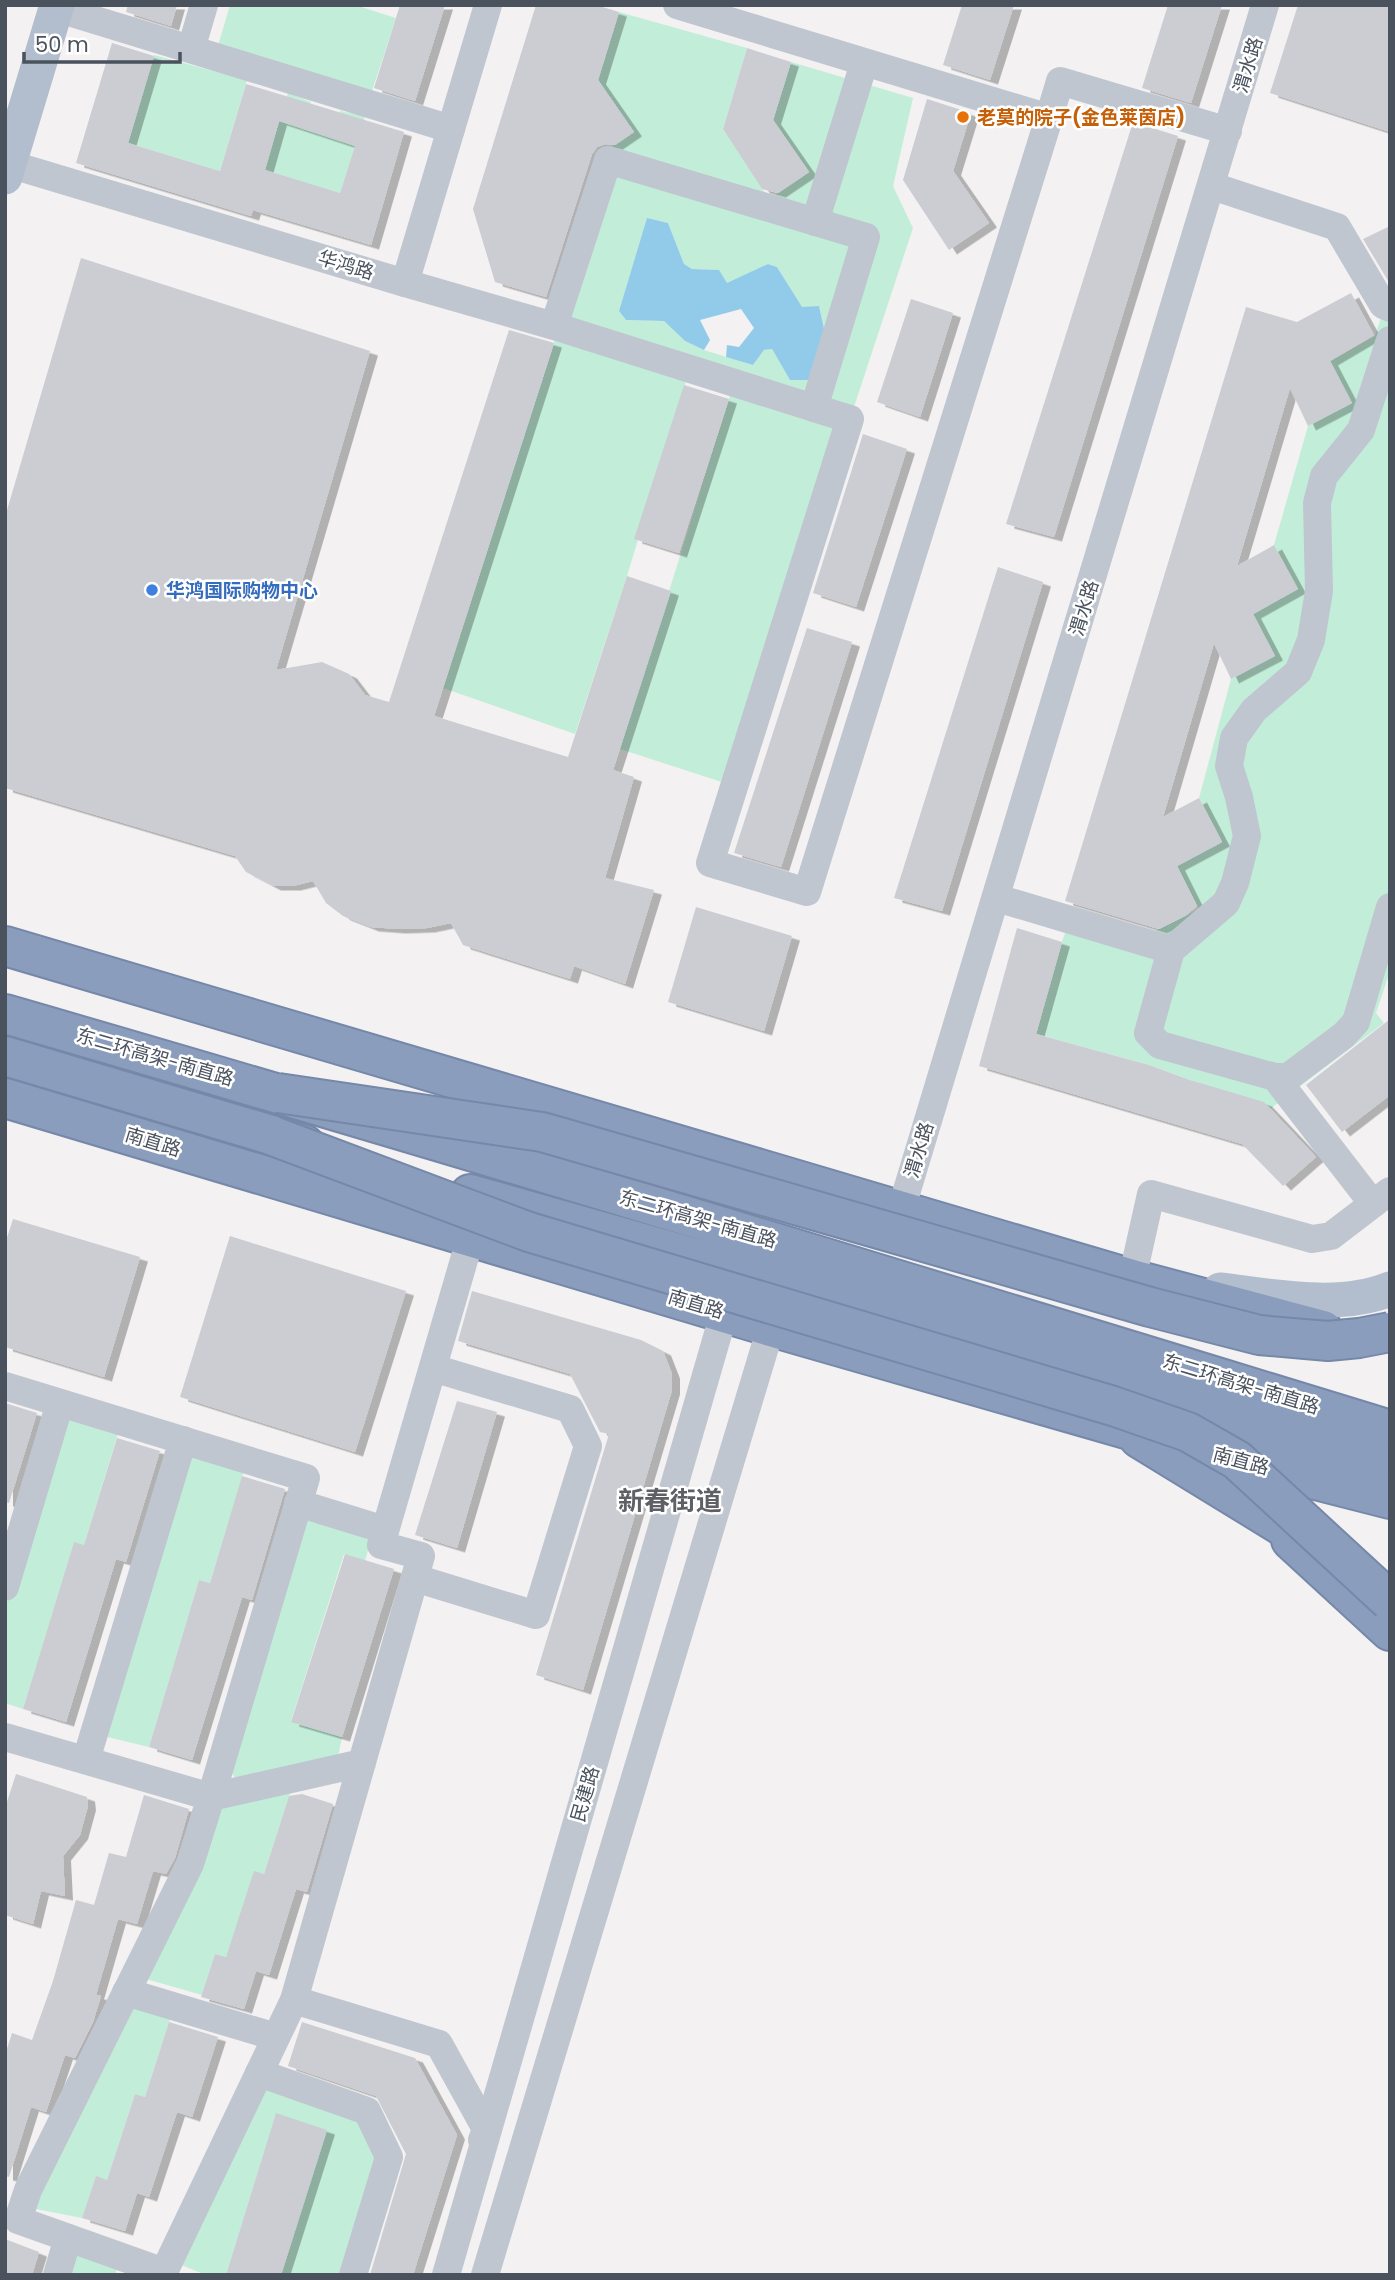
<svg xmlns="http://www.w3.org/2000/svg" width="1395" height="2280" font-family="Poppins,'Noto Sans SC',sans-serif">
<defs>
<filter id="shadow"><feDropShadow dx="8" dy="4.5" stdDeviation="0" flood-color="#0004"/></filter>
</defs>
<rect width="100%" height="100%" fill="#f3f1f1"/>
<g fill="#c2eed9">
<path d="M 230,5 L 355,5 L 396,18 L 368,103 L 215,56 Z"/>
<path d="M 619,12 L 747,48 L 723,129 L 769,199 L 809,172 L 773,120 L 791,62 L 913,98 L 893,186 L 913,228 L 850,419 L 814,408 L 834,343 L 827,342 L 819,306 L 802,308 L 777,267 L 768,264 L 727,284 L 718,270 L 692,269 L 684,264 L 668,223 L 647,219 L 619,311 L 626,320 L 664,321 L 685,341 L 704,350 L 753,365 L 764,350 L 772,349 L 790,380 L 816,380 L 807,415 L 848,427 L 734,786 L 620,749 L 730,395 L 686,381 L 627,576 L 575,734 L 443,688 L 554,343 L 554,326 L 562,302 L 550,299 L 594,159 L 633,132 L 598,80 Z"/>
<path d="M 154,55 L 247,80 L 220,171 L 128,143 Z"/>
<path d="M 288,93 L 311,102 L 303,129 L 332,137 L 340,111 L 365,116 L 340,193 L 264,171 Z"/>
<path d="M 1390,290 L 1390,971 L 1376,1013 L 1384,1023 L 1270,1109 L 1149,1065 L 1036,1034 L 1062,942 L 1074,907 L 1155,931 L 1199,909 L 1177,866 L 1222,842 L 1199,798 L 1231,679 L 1274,656 L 1253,614 L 1297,589 L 1274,545 L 1308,426 L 1351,403 L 1330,361 L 1375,336 Z"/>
<path d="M 67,1411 L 120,1427 L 84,1545 L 74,1543 L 23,1709 L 5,1703 L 5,1609 Z"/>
<path d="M 189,1447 L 246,1464 L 210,1583 L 199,1580 L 149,1747 L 99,1735 Z"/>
<path d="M 306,1518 L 371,1540 L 365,1561 L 344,1554 L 291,1721 L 342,1737 L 338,1757 L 235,1778 L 230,1770 Z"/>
<path d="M 291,1790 L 264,1874 L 226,1957 L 215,1954 L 202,1995 L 146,1979 L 220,1807 Z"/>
<path d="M 132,2003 L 172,2013 L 145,2097 L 135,2094 L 107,2180 L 96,2177 L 82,2218 L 36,2209 L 39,2194 Z"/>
<path d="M 266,2087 L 355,2118 L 377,2158 L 343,2275 L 281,2275 L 276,2114 L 226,2275 L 206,2275 L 179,2264 Z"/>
<path d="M 74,2255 L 117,2268 L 115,2275 L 68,2275 Z"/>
</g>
<path fill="#92cbe9" d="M 647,218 L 668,223 L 684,264 L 692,269 L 719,270 L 727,283 L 768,264 L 777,267 L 802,307 L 819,306 L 827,342 L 816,380 L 790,380 L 772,349 L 764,350 L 753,365 L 726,357 L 727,345 L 739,347 L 754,328 L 741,309 L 700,320 L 710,340 L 704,350 L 685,341 L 664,321 L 626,320 L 619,311 Z"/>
<g fill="#cbcdd3" fill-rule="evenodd" filter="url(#shadow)">
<path d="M 128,5 L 177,5 L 171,26 L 126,12 Z"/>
<path d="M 400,5 L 445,5 L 415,101 L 374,88 Z"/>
<path d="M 536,5 L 596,5 L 619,12 L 598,80 L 634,132 L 615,145 L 605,144 L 597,147 L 592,154 L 546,297 L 495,282 L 473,209 Z"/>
<path d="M 962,5 L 1014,5 L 990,80 L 943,65 Z"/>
<path d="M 1168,5 L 1222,5 L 1191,103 L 1142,88 Z"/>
<path d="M 1298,5 L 1390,5 L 1390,132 L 1270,93 Z"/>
<path d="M 112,43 L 154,56 L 128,143 L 220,171 L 246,84 L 404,132 L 371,245 L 253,210 L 251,216 L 76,163 ZM 279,121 L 355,146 L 340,193 L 265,170 Z"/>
<path d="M 747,48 L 791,62 L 773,120 L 809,172 L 778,193 L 762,189 L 723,129 Z"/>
<path d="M 927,99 L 971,113 L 953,171 L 989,223 L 949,250 L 903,180 Z"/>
<path d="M 1133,122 L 1178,136 L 1054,537 L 1006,524 Z"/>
<path d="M 1390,226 L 1390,284 L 1363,239 Z"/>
<path d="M 81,258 L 370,351 L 276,670 L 322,662 L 349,674 L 365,695 L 389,702 L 509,330 L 554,343 L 434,716 L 568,757 L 627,576 L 671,591 L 613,770 L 634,777 L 605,878 L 654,890 L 625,984 L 574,966 L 570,979 L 463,945 L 451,923 L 427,928 L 398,929 L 371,927 L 343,916 L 326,903 L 313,881 L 293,886 L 273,886 L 246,872 L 235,856 L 5,788 L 5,517 Z"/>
<path d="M 1351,293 L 1374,335 L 1330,361 L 1352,403 L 1308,426 L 1290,388 L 1237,566 L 1274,545 L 1298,589 L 1253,614 L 1275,656 L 1231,679 L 1214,643 L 1163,817 L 1199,798 L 1222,842 L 1177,866 L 1197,906 L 1185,916 L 1159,929 L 1065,901 L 1246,307 L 1297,322 Z"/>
<path d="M 911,299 L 953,313 L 920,417 L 877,402 Z"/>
<path d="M 684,385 L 729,399 L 679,553 L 634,539 Z"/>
<path d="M 863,434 L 907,449 L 856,607 L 813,593 Z"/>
<path d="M 998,567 L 1043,582 L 942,911 L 894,898 Z"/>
<path d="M 807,628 L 852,642 L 781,867 L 734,853 Z"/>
<path d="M 696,907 L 792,936 L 764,1031 L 668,1002 Z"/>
<path d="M 1017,928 L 1062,942 L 1036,1034 L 1149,1065 L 1190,1080 L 1264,1102 L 1316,1157 L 1283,1186 L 1242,1144 L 979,1066 Z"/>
<path d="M 1390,1019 L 1390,1095 L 1342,1132 L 1306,1085 Z"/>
<path d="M 13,1219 L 140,1257 L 104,1377 L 5,1347 L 5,1244 Z"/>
<path d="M 230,1236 L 406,1291 L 355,1452 L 180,1397 Z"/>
<path d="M 472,1291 L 641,1340 L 663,1351 L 672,1374 L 672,1390 L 583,1690 L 536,1675 L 609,1434 L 600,1432 L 570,1374 L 458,1341 Z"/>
<path d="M 457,1401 L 497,1412 L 457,1548 L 415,1535 Z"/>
<path d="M 5,1403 L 37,1413 L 9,1503 L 5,1502 Z"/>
<path d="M 117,1438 L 160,1451 L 126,1562 L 116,1559 L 66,1722 L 23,1709 L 74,1542 L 84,1545 Z"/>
<path d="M 242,1476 L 285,1489 L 252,1600 L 242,1597 L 192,1760 L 149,1747 L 199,1580 L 210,1583 Z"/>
<path d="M 345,1554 L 394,1569 L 342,1737 L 291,1722 Z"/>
<path d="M 16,1774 L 87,1797 L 88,1806 L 80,1835 L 63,1856 L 65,1896 L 41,1891 L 33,1924 L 5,1915 L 5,1808 Z"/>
<path d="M 302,1794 L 333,1804 L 307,1892 L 296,1889 L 269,1975 L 256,1971 L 244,2009 L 201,1997 L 215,1954 L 226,1957 L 254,1871 L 264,1874 L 289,1796 Z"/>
<path d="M 144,1795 L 189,1809 L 175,1858 L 166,1874 L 153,1871 L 137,1924 L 118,1919 L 96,1995 L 101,1996 L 93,2022 L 75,2058 L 65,2055 L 46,2112 L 31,2107 L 9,2177 L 5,2176 L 5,2055 L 12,2033 L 32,2040 L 53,1981 L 76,1900 L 94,1905 L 109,1853 L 126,1857 Z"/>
<path d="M 169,2022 L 218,2037 L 192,2117 L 177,2112 L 149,2197 L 137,2193 L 125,2231 L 82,2218 L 96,2176 L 107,2180 L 135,2094 L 145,2097 Z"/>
<path d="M 302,2022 L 415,2058 L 457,2135 L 413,2275 L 370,2275 L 406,2154 L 376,2096 L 288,2066 Z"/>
<path d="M 276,2113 L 327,2130 L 281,2275 L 226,2275 Z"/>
<path d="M 5,2239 L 39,2252 L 32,2275 L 5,2275 Z"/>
</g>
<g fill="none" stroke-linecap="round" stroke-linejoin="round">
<defs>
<g id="highway">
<path d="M 5,946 L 1132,1279 L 1323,1330"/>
<path d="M 5,1014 C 468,1148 929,1289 1390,1430"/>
<path d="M 5,1056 L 305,1145"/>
<path d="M 5,1098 L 771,1327 L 1168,1441"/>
<path d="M 470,1194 L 815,1292 L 1390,1466"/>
<path d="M 1139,1438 L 1320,1549"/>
<path d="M 1226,1457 L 1390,1499"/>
<path d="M 1291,1540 L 1390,1631"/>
</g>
</defs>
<use href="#highway" stroke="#7688a9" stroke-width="42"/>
<g stroke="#c0c6cf" stroke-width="28">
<path d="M 677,5 L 1049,118 L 1060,81 L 1228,131"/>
<path d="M 56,8 L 451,129"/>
<path d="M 191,49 L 204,5"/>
<path d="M 9,164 L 405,283 L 488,5"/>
<path d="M 1212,186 L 1337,227 L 1383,305 L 1390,308"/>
<path d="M 815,222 L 864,63"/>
<path d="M 405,283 L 554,326 L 814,408 L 866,237 L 608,160 L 554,326"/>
<path d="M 1390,340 L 1361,430 L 1324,476 L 1317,503 L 1319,591 L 1311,640 L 1298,672 L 1254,710 L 1234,738 L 1229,766 L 1239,797 L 1247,836 L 1235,883 L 1226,903 L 1171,950 L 1148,1033 L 1160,1045 L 1275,1077 L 1288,1077 L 1344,1035 L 1356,1022 L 1390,907"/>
<path d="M 814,408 L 850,419 L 710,863 L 807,892 L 1049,118"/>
<path d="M 997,898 L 1171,950"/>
<path d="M 1275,1077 L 1373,1204"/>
<path d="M 901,1210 L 1265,5"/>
<path d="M 1132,1279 L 1151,1194 L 1312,1239 L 1331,1236 L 1390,1191"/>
<path d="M 5,1386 L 306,1478 L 211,1797 L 5,1737"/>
<path d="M 298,1503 L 385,1530"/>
<path d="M 415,1578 L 536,1615 L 588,1446 L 570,1409 L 433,1368"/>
<path d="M 5,1587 L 60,1403"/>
<path d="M 86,1760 L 183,1440"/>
<path d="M 362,1763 L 211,1797 L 190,1864 L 28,2190 L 18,2220 L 164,2272 L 294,2000 L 421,1556 L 381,1545 L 471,1236"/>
<path d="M 126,1992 L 276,2037"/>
<path d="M 294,2000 L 439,2044 L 486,2129 L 482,2140"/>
<path d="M 259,2073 L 367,2111 L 389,2157 L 353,2275"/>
<path d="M 57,2275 L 68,2238"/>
<path d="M 446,2275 L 724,1313"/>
<path d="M 485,2275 L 771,1327"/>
</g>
<g stroke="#b2bdce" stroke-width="35">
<path d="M 5,177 L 57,5"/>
<path d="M 1220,1290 C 1272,1296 1340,1310 1390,1289"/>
</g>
<use href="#highway" stroke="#8b9dbd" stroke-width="38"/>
<defs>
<g id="highway-bridge">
<path d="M 278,1093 L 542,1132 L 1150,1307 L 1259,1335 L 1328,1341 L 1359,1338 L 1390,1332"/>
<path d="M 273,1136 L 529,1232 L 1113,1406 L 1188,1432 L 1237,1460 L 1390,1601"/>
</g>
</defs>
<use href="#highway-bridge" stroke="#7688a9" stroke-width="42" stroke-linecap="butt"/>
<use href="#highway-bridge" stroke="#8b9dbd" stroke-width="38"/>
</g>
<circle fill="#e8710a" stroke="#fff" stroke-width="2.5" cx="963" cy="117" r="7"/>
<circle fill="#3f7fe0" stroke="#fff" stroke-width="2.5" cx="152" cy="590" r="7"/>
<g text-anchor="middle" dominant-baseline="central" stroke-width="5" stroke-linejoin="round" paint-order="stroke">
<g font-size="19" fill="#4a525e" stroke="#fff">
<text transform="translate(1248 65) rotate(-73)">渭水路</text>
<text transform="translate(346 265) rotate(17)">华鸿路</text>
<text transform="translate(1084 608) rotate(-73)">渭水路</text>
<text transform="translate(155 1057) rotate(16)">东二环高架-南直路</text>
<text transform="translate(153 1142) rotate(17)">南直路</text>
<text transform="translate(919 1150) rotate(-73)">渭水路</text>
<text transform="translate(698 1219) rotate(16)">东二环高架-南直路</text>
<text transform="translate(696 1304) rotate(17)">南直路</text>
<text transform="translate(1241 1384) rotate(17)">东二环高架-南直路</text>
<text transform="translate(1241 1461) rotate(15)">南直路</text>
<text transform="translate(585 1794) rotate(-74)">民建路</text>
</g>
<g font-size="19" font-weight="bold" fill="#c56008" stroke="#fff" text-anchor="start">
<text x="977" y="117">老莫的院子(金色莱茵店)</text>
</g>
<g font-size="19" font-weight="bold" fill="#366cbe" stroke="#fff" text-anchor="start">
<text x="166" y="590">华鸿国际购物中心</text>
</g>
<g font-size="26" font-weight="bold" fill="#5e6066" stroke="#fff">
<text x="670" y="1501">新春街道</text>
</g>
</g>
<rect width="1395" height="2280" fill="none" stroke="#4a525e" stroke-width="14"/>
<path d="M24 52v10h156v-10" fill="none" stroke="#4a525e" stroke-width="3.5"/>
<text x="35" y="52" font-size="21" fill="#4a525e" stroke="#ffffff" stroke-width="5" paint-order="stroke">50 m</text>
</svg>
